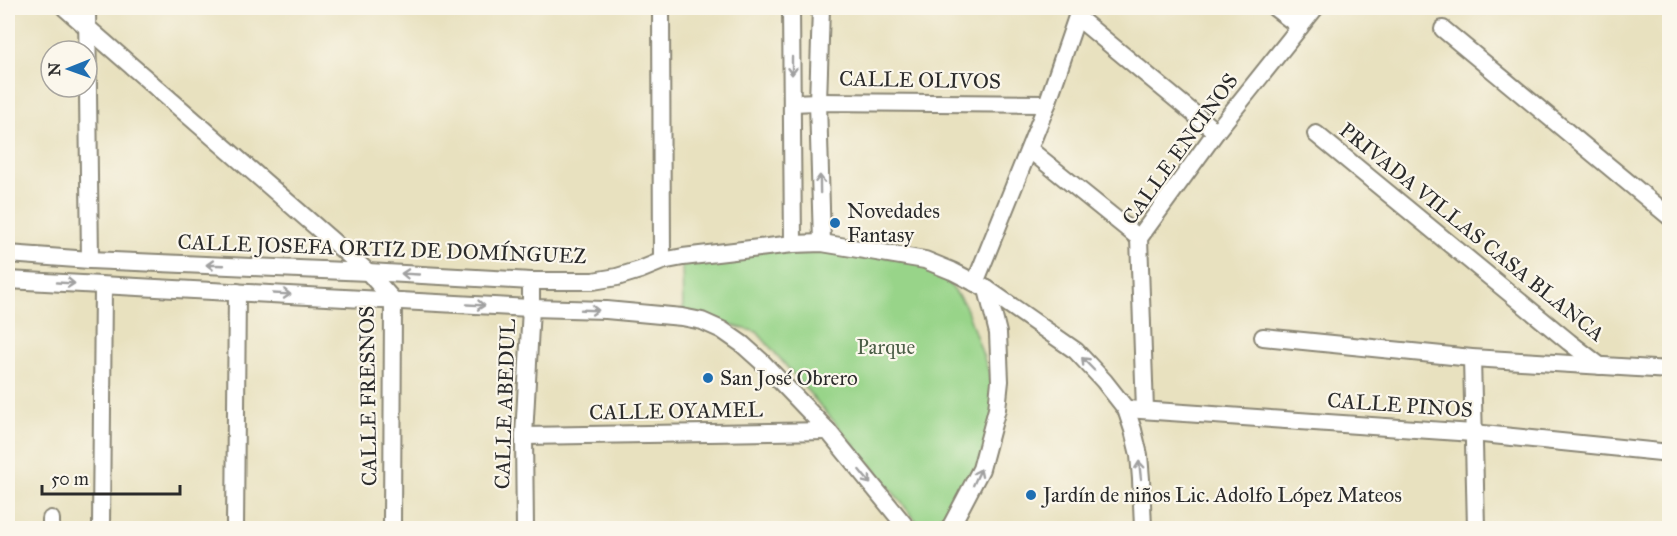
<svg xmlns="http://www.w3.org/2000/svg" width="1677" height="536" font-family="'IM FELL Great Primer',serif">
<rect width="100%" height="100%" fill="#fbf7ec"/>
<filter id="ink" filterUnits="userSpaceOnUse"><feTurbulence type="fractalNoise" baseFrequency=".0167" numOctaves="2"/><feDisplacementMap in="SourceGraphic" scale="12" xChannelSelector="R" yChannelSelector="G"/><feConvolveMatrix kernelMatrix="1 2 1 2 8 2 1 2 1" color-interpolation-filters="sRGB"/></filter>
<filter id="wash" filterUnits="userSpaceOnUse"><feTurbulence type="fractalNoise" baseFrequency=".008" numOctaves="4" result="noise"/><feDisplacementMap in="SourceGraphic" scale="24" xChannelSelector="R" yChannelSelector="G"/><feGaussianBlur stdDeviation="1.35" result="paint"/><feColorMatrix in="noise" values="0 0 0 0 0 0 0 0 0 0 0 0 0 0 0 0 0 1.4 0 .05"/><feComposite in="paint" operator="in"/></filter>
<g filter="url(#wash)">
<rect width="100%" height="100%" fill="#e8e1bf"/>
<path fill="#98d489" stroke="#62805a" stroke-width="1.5" d="M 823,244 L 937,267 L 965,305 L 1000,403 L 955,528 L 922,528 L 867,460 L 757,332 L 683,313 L 682,259 Z"/>
</g>
<g filter="url(#ink)">
<g fill="none" stroke-linecap="round" stroke-linejoin="round">
<defs>
<g id="street">
<path d="M 65,8 L 368,272 L 393,300 L 392,528"/>
<path d="M 87,8 L 90,260"/>
<path d="M 661,8 L 662,261"/>
<path d="M 791,8 L 793,244"/>
<path d="M 821,8 L 818,102 L 822,243"/>
<path d="M 1275,8 L 1300,27"/>
<path d="M 1077,17 L 1216,132"/>
<path d="M 1443,29 L 1670,217"/>
<path d="M 792,103 L 818,102 L 1047,104"/>
<path d="M 1316,134 L 1569,342 L 1600,366"/>
<path d="M 1030,150 L 1139,238"/>
<path d="M 8,254 L 90,260 L 368,272 L 531,281 L 593,281 L 617,277 L 640,270 L 662,261 L 683,257 L 793,244 L 822,243 L 925,260 L 952,271 L 987,289 L 1076,351 L 1104,381 L 1126,409 L 1133,430 L 1139,455 L 1141,479 L 1143,528"/>
<path d="M 8,280 L 531,308 L 606,310 L 682,317 L 702,321 L 722,330 L 742,344 L 761,361 L 828,431 L 907,528"/>
<path d="M 975,283 L 1047,104 L 1080,8"/>
<path d="M 1263,337 L 1472,358 L 1670,370"/>
<path d="M 1472,358 L 1476,528"/>
<path d="M 1126,409 L 1473,433 L 1670,453"/>
<path d="M 1145,410 L 1139,238 L 1216,132 L 1315,8"/>
<path d="M 524,436 L 828,431"/>
<path d="M 51,528 L 51,519"/>
<path d="M 101,528 L 103,286"/>
<path d="M 235,528 L 237,292"/>
<path d="M 525,528 L 524,436 L 531,308 L 531,281"/>
<path d="M 950,528 L 981,469 L 997,409 L 1000,381 L 998,333 L 987,289"/>
</g>
</defs>
<use href="#street" stroke="#8a8675" stroke-width="20"/>
<use href="#street" stroke="#fff" stroke-width="16"/>
</g>
<defs><path id="oneway-shaft" d="M-6 0H5M1.5-3L5.5 0L1.5 3" fill="none" stroke-width="1.6" stroke-linecap="round" stroke-linejoin="round" transform="scale(1.5)"/></defs>
<g stroke="#a0a0a0">
<use href="#oneway-shaft" transform="translate(792 66) rotate(90)"/>
<use href="#oneway-shaft" transform="translate(820 184) rotate(-91)"/>
<use href="#oneway-shaft" transform="translate(215 265) rotate(-178)"/>
<use href="#oneway-shaft" transform="translate(410 274) rotate(-177)"/>
<use href="#oneway-shaft" transform="translate(66 283) rotate(3)"/>
<use href="#oneway-shaft" transform="translate(282 294) rotate(3)"/>
<use href="#oneway-shaft" transform="translate(476 305) rotate(3)"/>
<use href="#oneway-shaft" transform="translate(590 310) rotate(2)"/>
<use href="#oneway-shaft" transform="translate(1088 364) rotate(-134)"/>
<use href="#oneway-shaft" transform="translate(1140 470) rotate(-96)"/>
<use href="#oneway-shaft" transform="translate(865 477) rotate(51)"/>
<use href="#oneway-shaft" transform="translate(977 477) rotate(-65)"/>
</g>
</g>
<g fill="#1f6fb2" stroke="#fbf7ec" stroke-width="2">
<circle cx="835" cy="223" r="6"/>
<circle cx="708" cy="378" r="6"/>
<circle cx="1031" cy="495" r="6"/>
</g>
<g text-anchor="middle" dominant-baseline="central" stroke-width="4.5" stroke-linejoin="round" paint-order="stroke">
<g font-size="21" fill="#2b2b2b" stroke="#fbf7ec">
<text transform="translate(920 80) rotate(1)">CALLE OLIVOS</text>
<text transform="translate(1180 149) rotate(-54)">CALLE ENCINOS</text>
<text transform="translate(1472 232) rotate(39)">PRIVADA VILLAS CASA BLANCA</text>
<text transform="translate(382 249) rotate(2)">CALLE JOSEFA ORTIZ DE DOMÍNGUEZ</text>
<text transform="translate(368 396) rotate(-91)">CALLE FRESNOS</text>
<text transform="translate(505 404) rotate(-88)">CALLE ABEDUL</text>
<text transform="translate(1400 405) rotate(4)">CALLE PINOS</text>
<text transform="translate(676 411) rotate(-1)">CALLE OYAMEL</text>
</g>
<g font-size="21" fill="#2b2b2b" stroke="#fbf7ec" text-anchor="start">
<text x="847" y="211">Novedades<tspan x="847" dy="24">Fantasy</tspan></text>
<text x="720" y="378">San José Obrero</text>
<text x="1043" y="495">Jardín de niños Lic. Adolfo López Mateos</text>
</g>
<g font-size="21" fill="#4c5e47" stroke="#fbf7ec">
<text x="886" y="347">Parque</text>
</g>
</g>
<rect width="1677" height="536" fill="none" stroke="#fbf7ec" stroke-width="30"/>
<g transform="translate(69 69) rotate(269)"><circle r="28" fill="#fbf7ec" stroke="#a8a59f" stroke-width="1.5"/>
<path d="M0-4.5L10 22L0 15L-10 22Z" fill="#1f6fb2"/>
<text y="-9" font-size="16" font-weight="bold" text-anchor="middle" fill="#2b2b2b">N</text>
</g>
<path d="M42 485v9h138v-9" fill="none" stroke="#2b2b2b" stroke-width="3"/>
<text x="51" y="485" font-size="18" fill="#2b2b2b" stroke="#fbf7ec" stroke-width="4.5" paint-order="stroke">50 m</text>
</svg>
